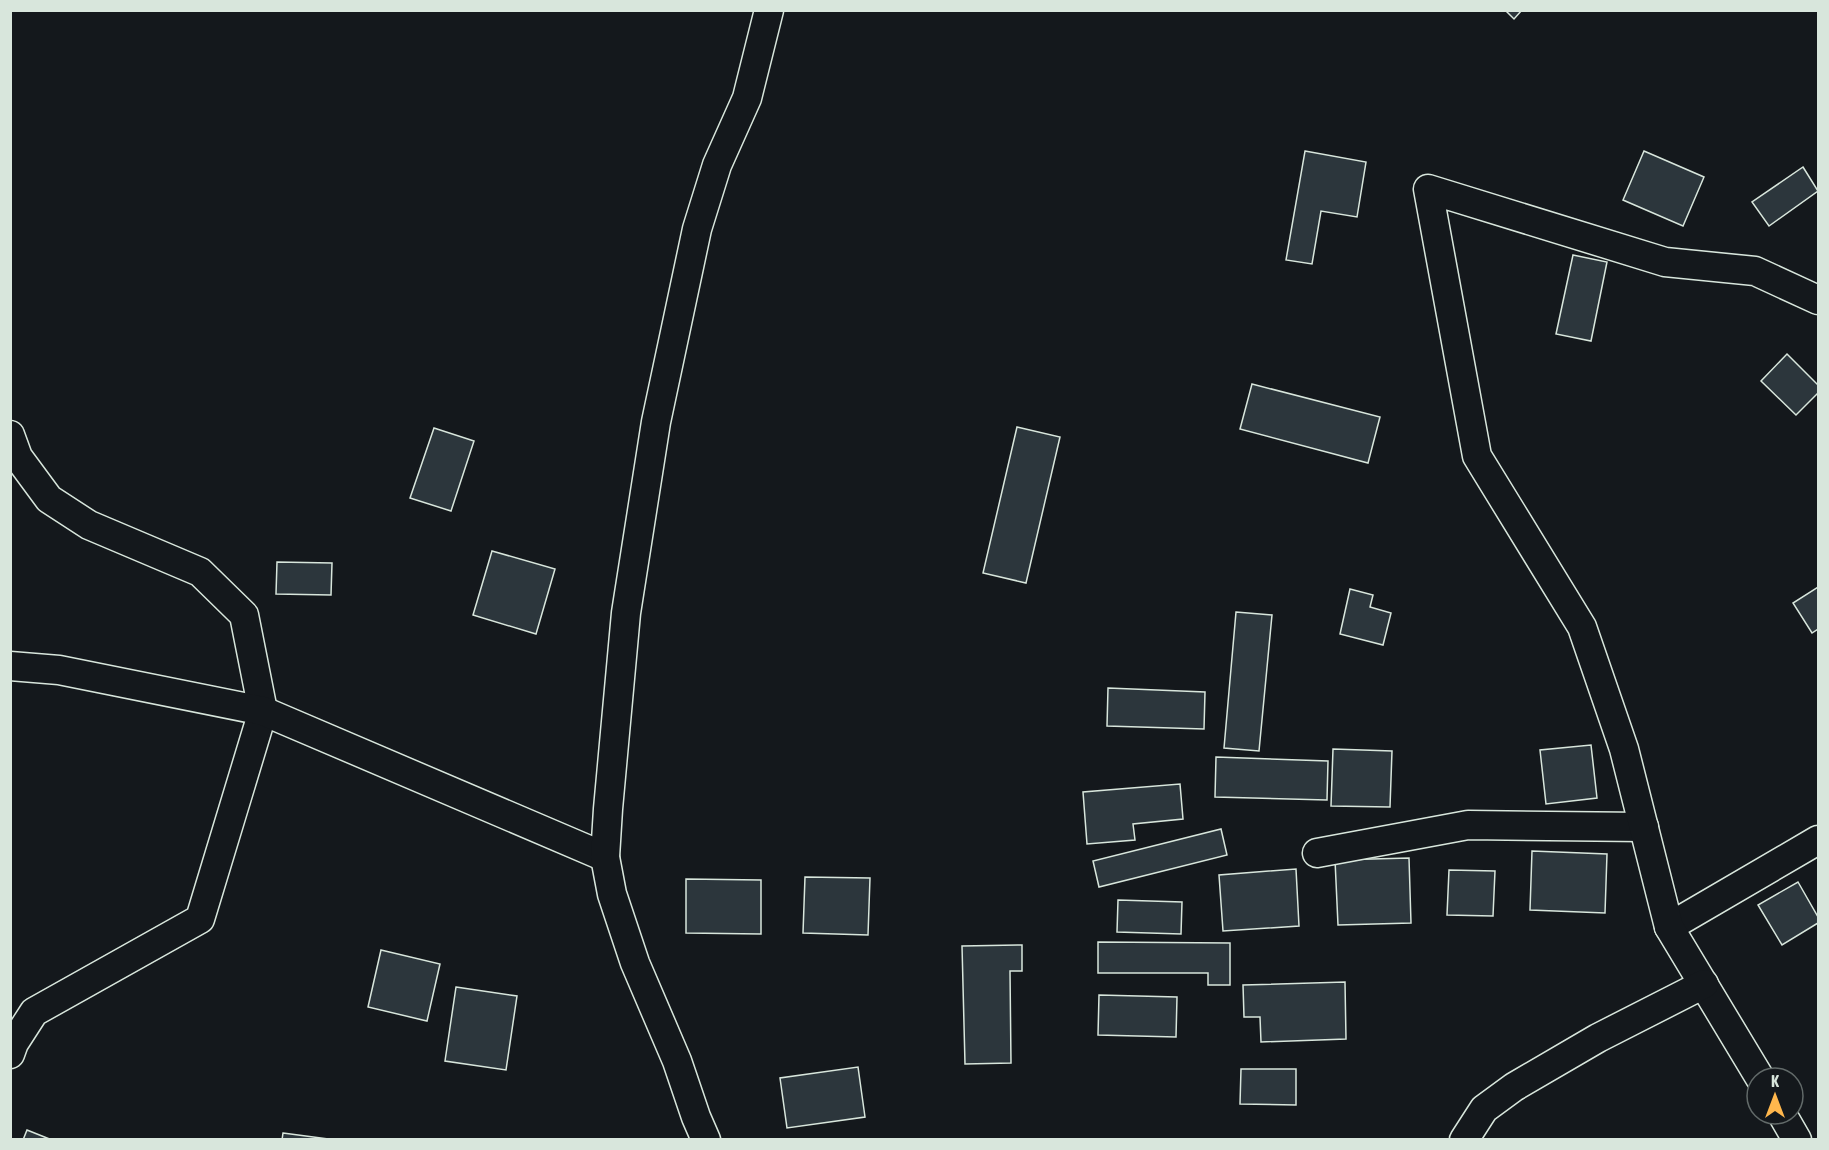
<svg xmlns="http://www.w3.org/2000/svg" width="1829" height="1150" font-family="'Asap Condensed',sans-serif">
<rect width="100%" height="100%" fill="#14181c"/>
<g fill="#2c363c" stroke="#d8e6dc" stroke-width="1.5">
<path d="M 1505,10 L 1522,10 L 1514,19 Z"/>
<path d="M 1305,151 L 1366,162 L 1357,217 L 1321,211 L 1312,264 L 1286,260 Z"/>
<path d="M 1644,151 L 1704,177 L 1683,226 L 1623,200 Z"/>
<path d="M 1803,167 L 1818,191 L 1769,226 L 1752,202 Z"/>
<path d="M 1573,255 L 1607,262 L 1591,341 L 1556,334 Z"/>
<path d="M 1787,354 L 1818,385 L 1818,393 L 1796,415 L 1761,381 Z"/>
<path d="M 1252,384 L 1380,417 L 1368,463 L 1240,429 Z"/>
<path d="M 1017,427 L 1060,437 L 1026,583 L 983,573 Z"/>
<path d="M 434,428 L 474,441 L 451,511 L 410,498 Z"/>
<path d="M 492,551 L 555,569 L 536,634 L 473,615 Z"/>
<path d="M 277,562 L 332,563 L 331,595 L 276,594 Z"/>
<path d="M 1818,587 L 1818,629 L 1812,633 L 1793,603 Z"/>
<path d="M 1350,589 L 1373,595 L 1370,607 L 1391,613 L 1383,645 L 1340,634 Z"/>
<path d="M 1236,612 L 1272,615 L 1259,751 L 1224,748 Z"/>
<path d="M 1108,688 L 1205,692 L 1204,729 L 1107,726 Z"/>
<path d="M 1591,745 L 1597,798 L 1546,804 L 1540,750 Z"/>
<path d="M 1333,749 L 1392,751 L 1390,807 L 1331,806 Z"/>
<path d="M 1216,757 L 1328,761 L 1327,800 L 1215,797 Z"/>
<path d="M 1180,784 L 1183,819 L 1133,824 L 1135,840 L 1087,844 L 1083,792 Z"/>
<path d="M 1221,829 L 1227,855 L 1099,887 L 1093,861 Z"/>
<path d="M 1532,851 L 1607,854 L 1605,913 L 1530,910 Z"/>
<path d="M 1409,858 L 1411,923 L 1338,925 L 1335,860 Z"/>
<path d="M 1296,869 L 1299,926 L 1223,931 L 1219,875 Z"/>
<path d="M 1449,870 L 1495,871 L 1493,916 L 1447,915 Z"/>
<path d="M 805,877 L 870,878 L 868,935 L 803,933 Z"/>
<path d="M 686,879 L 761,880 L 761,934 L 686,933 Z"/>
<path d="M 1798,882 L 1818,917 L 1818,923 L 1782,945 L 1758,905 Z"/>
<path d="M 1118,900 L 1182,902 L 1181,934 L 1117,932 Z"/>
<path d="M 1098,942 L 1230,943 L 1230,985 L 1208,985 L 1208,973 L 1098,973 Z"/>
<path d="M 1022,945 L 1022,971 L 1010,971 L 1011,1063 L 965,1064 L 962,946 Z"/>
<path d="M 381,950 L 440,964 L 427,1021 L 368,1007 Z"/>
<path d="M 1345,982 L 1346,1039 L 1261,1042 L 1260,1017 L 1244,1017 L 1243,985 Z"/>
<path d="M 456,987 L 517,996 L 506,1070 L 445,1061 Z"/>
<path d="M 1099,995 L 1177,997 L 1176,1037 L 1098,1035 Z"/>
<path d="M 858,1067 L 865,1117 L 787,1128 L 780,1078 Z"/>
<path d="M 1241,1069 L 1296,1069 L 1296,1105 L 1240,1104 Z"/>
<path d="M 27,1130 L 52,1140 L 23,1140 Z"/>
<path d="M 283,1133 L 336,1140 L 282,1140 Z"/>
</g>
<g fill="none" stroke-linecap="round" stroke-linejoin="round">
<defs>
<g id="street">
<path d="M 10,435 L 18,457 L 49,499 L 89,525 L 200,572 L 244,615 L 263,711 L 200,919 L 34,1012 L 14,1043 L 10,1054"/>
<path d="M 10,666 L 59,670 L 263,711 L 605,857"/>
<path d="M 1317,853 L 1468,825 L 1644,827"/>
<path d="M 1669,927 L 1818,840"/>
<path d="M 1760,1078 L 1669,927 L 1624,749 L 1582,627 L 1477,456 L 1428,189 L 1665,262 L 1755,271 L 1818,300"/>
<path d="M 1782,1114 L 1797,1140"/>
<path d="M 706,1140 L 696,1117 L 677,1061 L 635,963 L 612,894 L 605,857 L 608,809 L 626,613 L 656,422 L 697,229 L 717,165 L 747,98 L 769,10"/>
<path d="M 1464,1140 L 1484,1109 L 1514,1087 L 1598,1038 L 1704,984"/>
</g>
</defs>
<use href="#street" stroke="#d8e6dc" stroke-width="31"/>
<use href="#street" stroke="#14181c" stroke-width="28"/>
</g>
<rect width="1829" height="1150" fill="none" stroke="#d8e6dc" stroke-width="24"/>
<g transform="translate(1775 1096)"><circle r="28" fill="#14181c" stroke="#626a69" stroke-width="1.5"/>
<path d="M0-4.5L10 22L0 15L-10 22Z" fill="#ffb74d"/>
<text y="-9" font-size="16" font-weight="bold" text-anchor="middle" fill="#d8e6dc">K</text>
</g>
</svg>
